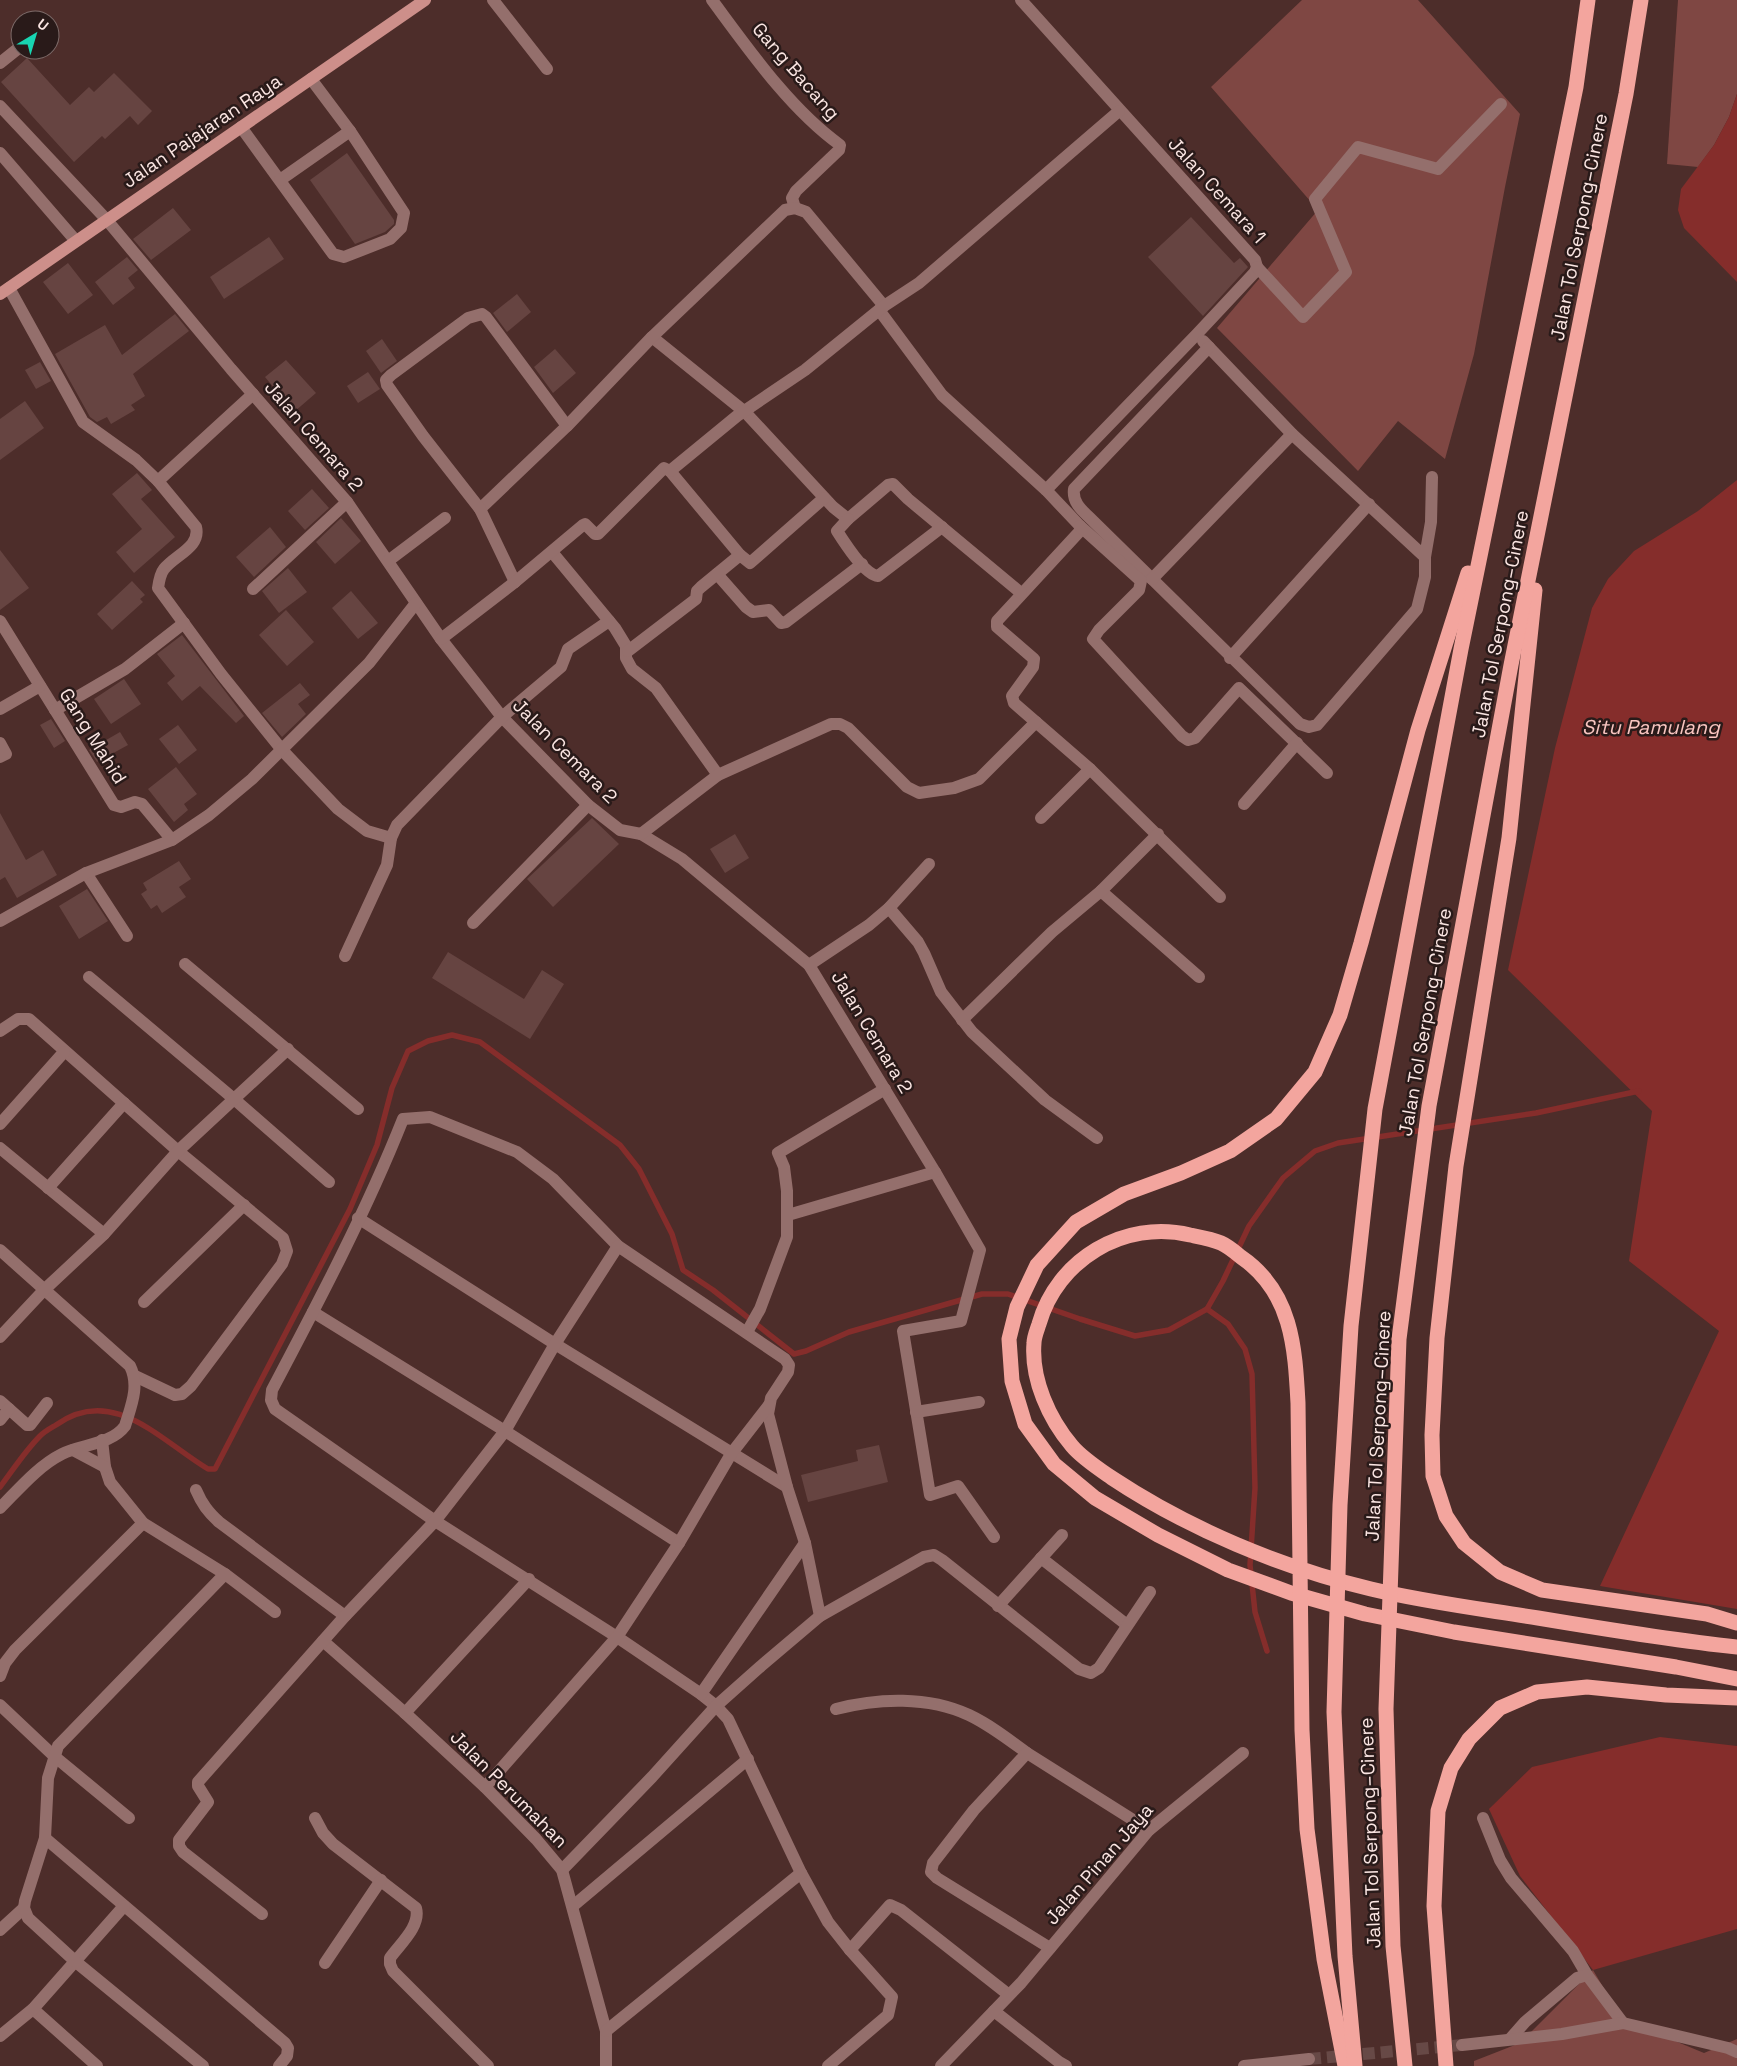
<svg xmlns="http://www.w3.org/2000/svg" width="1737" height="2066" font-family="'Space Grotesk',sans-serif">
<rect width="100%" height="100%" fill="#4d2d2a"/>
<g fill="#7f4743">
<path d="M 1302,0 L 1418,0 L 1520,114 L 1505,187 L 1474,354 L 1445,459 L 1398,421 L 1358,471 L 1217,328 L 1318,210 L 1211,87 Z"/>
<path d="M 1678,0 L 1737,0 L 1737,94 L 1729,117 L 1714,145 L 1698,167 L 1667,164 Z"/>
<path d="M 1593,1970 L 1622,2019 L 1704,2053 L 1737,2039 L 1737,2066 L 1474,2066 L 1474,2061 L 1520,2043 Z"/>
</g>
<g fill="#852d2b">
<path d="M 1737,94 L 1737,282 L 1684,228 L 1678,210 L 1681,189 L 1714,145 L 1729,117 Z"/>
<path d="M 1737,480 L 1737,1609 L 1600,1586 L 1719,1331 L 1629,1261 L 1652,1111 L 1508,970 L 1555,748 L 1592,608 L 1608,579 L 1634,551 L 1698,511 Z"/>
<path d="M 1660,1737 L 1737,1746 L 1737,1929 L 1593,1970 L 1520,1876 L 1489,1809 L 1532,1767 Z"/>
</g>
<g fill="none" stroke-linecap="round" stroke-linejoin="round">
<g stroke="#852d2b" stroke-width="5.5">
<path d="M 1207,1309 L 1228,1324 L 1245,1349 L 1252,1374 L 1255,1488 L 1250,1565 L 1255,1612 L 1267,1651"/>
<path d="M 0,1487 C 13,1470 25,1451 40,1436 C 45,1431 51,1428 56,1425 C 113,1384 161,1441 208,1469 L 215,1469 L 350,1209 L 377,1145 L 392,1088 L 408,1051 L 428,1041 L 452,1035 L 480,1042 L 620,1145 L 639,1169 L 672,1234 L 683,1270 L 713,1290 L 794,1354 L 806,1351 L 849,1332 L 982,1294 L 1008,1294 L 1080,1319 L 1135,1336 L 1169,1330 L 1207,1309 L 1223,1281 L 1249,1226 L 1283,1178 L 1315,1151 L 1338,1143 L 1536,1113 L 1639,1091"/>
</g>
</g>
<g fill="#664441">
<path d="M 27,58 L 70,105 L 89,87 L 94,92 L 114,73 L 152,111 L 138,125 L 130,116 L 105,139 L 102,136 L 74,162 L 1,82 Z"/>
<path d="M 347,153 L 394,220 L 394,224 L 385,232 L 355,244 L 310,180 Z"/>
<path d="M 173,208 L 191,230 L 151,260 L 133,239 Z"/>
<path d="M 1191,217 L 1234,263 L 1240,258 L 1248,267 L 1203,316 L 1148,257 Z"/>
<path d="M 269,237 L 284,259 L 224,299 L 210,277 Z"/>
<path d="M 127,257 L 138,270 L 128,278 L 135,288 L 113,305 L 95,282 Z"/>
<path d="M 68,263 L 93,295 L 68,314 L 43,282 Z"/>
<path d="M 517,294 L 531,312 L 507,332 L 493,313 Z"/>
<path d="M 175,314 L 189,331 L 133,374 L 145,396 L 131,405 L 135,410 L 111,424 L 107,417 L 97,422 L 90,417 L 55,354 L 105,325 L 122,355 Z"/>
<path d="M 382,339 L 397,361 L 381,373 L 366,351 Z"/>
<path d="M 555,349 L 576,373 L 553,393 L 534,367 Z"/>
<path d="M 286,360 L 316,393 L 294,412 L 265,377 Z"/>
<path d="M 40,362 L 51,381 L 36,389 L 25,370 Z"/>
<path d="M 368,372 L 380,389 L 358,403 L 347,386 Z"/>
<path d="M 25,401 L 44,428 L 0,460 L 0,419 Z"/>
<path d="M 137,473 L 152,490 L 141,499 L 175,537 L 134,573 L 116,552 L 142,529 L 112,494 Z"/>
<path d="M 312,489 L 329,508 L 305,530 L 288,511 Z"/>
<path d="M 341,518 L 361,541 L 335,564 L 316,542 Z"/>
<path d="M 270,527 L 286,547 L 254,577 L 236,557 Z"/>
<path d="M 0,550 L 29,588 L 0,610 Z"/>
<path d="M 288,568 L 307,592 L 279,613 L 262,591 Z"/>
<path d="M 132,581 L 145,595 L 140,599 L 143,602 L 112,630 L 97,614 Z"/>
<path d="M 351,591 L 378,623 L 358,639 L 332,608 Z"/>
<path d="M 286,610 L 314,642 L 287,666 L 259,635 Z"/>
<path d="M 182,635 L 244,716 L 236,723 L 200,686 L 182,701 L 167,683 L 175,676 L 157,654 Z"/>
<path d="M 124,679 L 141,704 L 111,724 L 94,699 Z"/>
<path d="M 300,683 L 310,695 L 298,704 L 306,714 L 282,737 L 262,713 Z"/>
<path d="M 51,719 L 65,741 L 54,748 L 40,725 Z"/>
<path d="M 178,725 L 197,750 L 179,764 L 159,739 Z"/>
<path d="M 120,732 L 128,745 L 97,762 L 89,750 Z"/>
<path d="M 176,767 L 197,794 L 184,804 L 188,810 L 174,822 L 148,789 Z"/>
<path d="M 0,813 L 26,860 L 43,850 L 57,875 L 17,898 L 5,877 L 0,880 Z"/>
<path d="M 592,818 L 619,844 L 553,907 L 527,879 Z"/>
<path d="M 735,834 L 749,858 L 725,873 L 710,849 Z"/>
<path d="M 179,861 L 191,879 L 179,887 L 186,897 L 162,913 L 157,905 L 151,909 L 141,894 L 147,890 L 143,883 Z"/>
<path d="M 87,889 L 108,921 L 79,939 L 59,906 Z"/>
<path d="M 448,952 L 524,999 L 542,970 L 564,984 L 530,1039 L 432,978 Z"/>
<path d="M 879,1445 L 888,1482 L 808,1502 L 801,1475 L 858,1461 L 856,1450 Z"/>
</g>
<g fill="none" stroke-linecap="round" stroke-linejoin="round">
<path stroke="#674946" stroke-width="12" stroke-dasharray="12 6" stroke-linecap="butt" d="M 1309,2059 L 1462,2045"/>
<g stroke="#946f6c" stroke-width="12">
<path d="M 493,0 L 547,69"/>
<path d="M 712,0 C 749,50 790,109 840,145 L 839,150 L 796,191 L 792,198 L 795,208"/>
<path d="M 1021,0 L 1255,260 L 1257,267 L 1255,272 L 1197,334 L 1046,490"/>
<path d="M 0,63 L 20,47"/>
<path d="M 0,106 L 106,219 L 231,369 L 347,502 L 441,639 L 502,717 L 588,805 L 620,830 L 641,834 L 682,859 L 809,965 L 935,1172 L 980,1250 L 961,1321 L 903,1331 L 930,1495 L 958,1486 L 994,1537"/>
<path d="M 241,127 L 333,254 L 344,257 L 390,239 L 401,228 L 404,213 L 350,131 L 311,79"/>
<path d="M 0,153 L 76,241"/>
<path d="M 280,180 L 350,131"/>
<path d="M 1257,267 L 1303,317 L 1346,272 L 1315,199 L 1358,147 L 1438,169 L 1501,104"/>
<path d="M 9,288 L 83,422 L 136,460 L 158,481 L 196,527 C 201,547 175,555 164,569 C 160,574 159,581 158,588 L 221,674 L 282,750 L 338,809 L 367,831 L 391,838 L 397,825 L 502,717 L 561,667 L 568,649 L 609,621"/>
<path d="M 879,310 L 942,395 L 1046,490 L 1080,526 L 1080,531 L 997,621 L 997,627 L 1034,659 L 1033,667 L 1012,696 L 1014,703 L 1090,769 L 1220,897"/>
<path d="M 652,337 L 745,412 L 833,507 L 848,519 L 888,485 L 893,484 L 908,499 L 1021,593"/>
<path d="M 1203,341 L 1292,434 L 1425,557"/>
<path d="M 1209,347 L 1074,489 C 1072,503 1083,511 1092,520 L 1300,724 L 1309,727 L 1317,725 L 1417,609 L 1425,577 L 1425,557 L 1431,522 L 1432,477"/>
<path d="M 670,471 L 740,555"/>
<path d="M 158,481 L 253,394"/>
<path d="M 480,509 L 567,426 L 652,337 L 785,210 L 795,208 L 806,212 L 884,306"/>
<path d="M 848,519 L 837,531 C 844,542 865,575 878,576 L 942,527"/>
<path d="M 1080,526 L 1141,581 L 1139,590 L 1099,630 L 1093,639 L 1182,736 L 1188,740 L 1195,738 L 1239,688 L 1327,773"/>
<path d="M 552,552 L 615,628 L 626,646 L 626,658 L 632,669 L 656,688 L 718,775"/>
<path d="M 388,561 L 445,518"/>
<path d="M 717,574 L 746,607 L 753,612 L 769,610 L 781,623 L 786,622 L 862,564"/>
<path d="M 1152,579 L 1292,434"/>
<path d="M 515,582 L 480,509 L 423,436 L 387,385 L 386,380 L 391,375 L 468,318 L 482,314 L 486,317 L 567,426"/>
<path d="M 253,589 L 347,502"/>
<path d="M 0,621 L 114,805 L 121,807 L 135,802 L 142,804 L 172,840"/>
<path d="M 441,639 L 515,582 L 583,525 L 585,524 L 595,534 L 598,534 L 664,468 L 670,471 L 737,416 L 805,370 L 884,306 L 919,283 L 1119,111"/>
<path d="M 628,651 L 696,599 L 697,591 L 701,587 L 740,555 L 750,563 L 824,498"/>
<path d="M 1230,658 L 1369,504"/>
<path d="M 0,709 L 40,686"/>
<path d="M 55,710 L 125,669 L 184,623"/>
<path d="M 0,743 L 6,754 L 0,757"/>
<path d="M 1244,804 L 1297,743"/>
<path d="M 1041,818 L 1090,769"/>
<path d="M 641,834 L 718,775 L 831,724 L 840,724 L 848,728 L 907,787 L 919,793 L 954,788 L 979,779 L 1036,722"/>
<path d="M 86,873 L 127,936"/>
<path d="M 1101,891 L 1199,977"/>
<path d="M 889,908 L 918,942 L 924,953 L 941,992 L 972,1032 L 1045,1100 L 1097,1138"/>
<path d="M 0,921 L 86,873 L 172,840 L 209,815 L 252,779 L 369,663 L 416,603"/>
<path d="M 473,923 L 588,805"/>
<path d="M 345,956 L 387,865 L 391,838"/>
<path d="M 185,964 L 358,1109"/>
<path d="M 809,965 L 869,925 L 889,908 L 929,864"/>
<path d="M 89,977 L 234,1099 L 329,1182"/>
<path d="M 962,1020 L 1052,932 L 1101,891 L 1158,834"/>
<path d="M 0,1031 L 18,1019 L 29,1019 L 178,1151 L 283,1238 L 287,1251 L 282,1264 L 191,1386 L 182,1394 L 175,1395 L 135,1376"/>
<path d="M 0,1124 L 64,1052"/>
<path d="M 0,1148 L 104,1234"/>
<path d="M 48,1188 L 124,1103"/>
<path d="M 788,1215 L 935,1172"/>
<path d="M 358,1218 L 555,1344 L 787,1487"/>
<path d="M 0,1250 L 130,1366 C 140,1386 131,1406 125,1426 C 111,1445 81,1444 62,1454 C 38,1466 18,1490 0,1508"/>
<path d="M 144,1302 L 244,1205"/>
<path d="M 313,1312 L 505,1431 L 679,1543"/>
<path d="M 747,1332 L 760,1309 L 787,1237 L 787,1191 L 784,1167 L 778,1153 L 885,1089"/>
<path d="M 0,1337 L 44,1290 L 104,1234 L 178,1151 L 288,1049"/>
<path d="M 0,1401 L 27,1425 L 30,1425 L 47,1403"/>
<path d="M 916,1412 L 979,1402"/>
<path d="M 0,1420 L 9,1409"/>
<path d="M 102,1440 L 105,1467 L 110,1482 L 143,1523 L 225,1574 L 275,1612"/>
<path d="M 73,1450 L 105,1467"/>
<path d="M 196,1490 C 202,1504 208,1512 219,1522 L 345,1616"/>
<path d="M 1041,1558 L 1127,1625"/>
<path d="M 998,1606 L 1062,1535"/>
<path d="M 820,1616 L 805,1543 L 787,1487 L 768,1414 L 771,1398 L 788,1372 L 789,1365 L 785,1359 L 618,1246 L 553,1179 L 517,1152 L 430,1117 L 403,1119 C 366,1212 319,1301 272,1390 L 271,1400 L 275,1409 L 435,1521 L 617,1637 L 701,1694 L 716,1706 L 728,1719 L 801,1873 L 828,1922 L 850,1950 L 892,1997 L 888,2015 L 828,2066"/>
<path d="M 323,1641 L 405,1713 L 485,1787 L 536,1839 L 562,1870 L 606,2031 L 606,2066"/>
<path d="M 0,1676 L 5,1663 L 15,1650 L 143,1523"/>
<path d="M 701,1694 L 805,1543"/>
<path d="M 0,1705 L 54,1756 L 129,1818"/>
<path d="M 836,1709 C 878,1698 928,1696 969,1715 C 990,1725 1008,1739 1027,1753"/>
<path d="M 405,1713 L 529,1579"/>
<path d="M 485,1787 L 617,1637 L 679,1543 L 731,1454 L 769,1405"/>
<path d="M 315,1818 L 323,1833 L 333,1844 L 416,1908 C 421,1926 400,1944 390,1958 L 390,1964 L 393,1971 L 488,2066"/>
<path d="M 1483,1818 L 1500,1860 L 1511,1878 L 1573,1951 L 1587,1975 L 1623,2023"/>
<path d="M 45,1838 L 285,2043 L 288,2048 L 287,2056 L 279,2066"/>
<path d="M 562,1870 L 652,1777 L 716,1706 L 761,1666 L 820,1616 L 924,1557 L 934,1555 L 942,1560 L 1079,1669 L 1091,1673 L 1099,1668 L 1150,1592"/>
<path d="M 573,1906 L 748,1759"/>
<path d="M 262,1914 L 183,1852 L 179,1846 L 179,1840 L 208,1802 L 198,1786 L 198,1782 L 345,1616 L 435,1521 L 505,1431 L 555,1344 L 618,1246"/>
<path d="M 0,1930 L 24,1908"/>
<path d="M 1050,1948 L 937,1878 L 931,1872 L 933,1863 L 974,1810 L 1027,1753 L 1149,1830"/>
<path d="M 850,1950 L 890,1905 L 901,1910 L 1009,1995"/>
<path d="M 325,1963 L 381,1880"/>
<path d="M 33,2009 L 97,2066"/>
<path d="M 994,2011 L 1059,2062 L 1066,2066"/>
<path d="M 606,2031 L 801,1873"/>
<path d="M 0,2036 L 33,2009 L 124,1906"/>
<path d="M 1510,2039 L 1525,2022 L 1577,1978 L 1587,1975"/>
<path d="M 1462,2045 L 1562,2034 L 1623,2023 L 1728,2048 L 1737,2052"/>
<path d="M 203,2066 L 76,1962 L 28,1918 L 24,1908 L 25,1901 L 45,1838 L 48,1778 L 58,1746 L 225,1574"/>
<path d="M 941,2066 L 1021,1983 L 1149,1830 L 1243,1753"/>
<path d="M 1244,2066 L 1309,2059"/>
</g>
<path stroke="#cd8f8a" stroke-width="12" d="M 0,294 L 425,0"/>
<g stroke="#f3a59e" stroke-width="15">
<path d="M 1468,573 L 1418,730 L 1361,943 L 1340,1015 L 1315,1072 L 1276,1119 L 1230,1151 L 1181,1173 L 1124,1194 L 1076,1222 L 1037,1265 L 1017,1307 L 1009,1339 L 1012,1381 L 1025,1424 L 1054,1464 L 1095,1498 L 1158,1535 L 1228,1570 L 1291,1593 L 1365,1614 L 1454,1632 L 1676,1667 L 1737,1679"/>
<path d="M 1535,590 L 1509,838 L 1456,1166 L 1437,1338 L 1432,1435 L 1433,1476 L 1446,1516 L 1464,1543 L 1500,1572 L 1542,1590 L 1707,1614 L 1737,1623"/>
<path d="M 1345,2066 L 1324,1959 L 1307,1829 L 1302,1730 L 1298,1403 C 1295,1347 1292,1292 1241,1257 C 1235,1252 1228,1246 1221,1243 C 1212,1239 1200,1237 1190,1235 C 1124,1219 1057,1260 1039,1324 C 1037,1330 1034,1337 1034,1343 C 1031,1379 1049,1419 1072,1446 C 1082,1458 1099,1469 1112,1478 C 1189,1529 1280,1567 1371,1589 C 1425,1602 1482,1609 1538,1618 C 1604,1629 1670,1640 1737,1647"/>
<path d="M 1355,2066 L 1345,1956 L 1334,1712 L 1340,1505 L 1351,1326 L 1375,1109 L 1461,649 L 1576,87 L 1588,0"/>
<path d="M 1405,2066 L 1393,1946 L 1386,1709 L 1399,1339 L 1429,1106 L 1511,665 L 1626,94 L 1641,0"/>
<path d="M 1446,2066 L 1434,1906 L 1438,1811 L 1451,1768 L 1469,1739 L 1500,1708 L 1537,1692 L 1587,1687 L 1666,1695 L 1737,1698"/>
</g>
</g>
<g text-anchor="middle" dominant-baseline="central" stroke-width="5" stroke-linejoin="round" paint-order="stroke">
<g font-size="19" fill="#fae5e2" stroke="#291a19">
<text transform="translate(796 71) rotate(49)">Gang Bacang</text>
<text transform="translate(202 131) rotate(-34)">Jalan Pajajaran Raya</text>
<text transform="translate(1217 190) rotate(48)">Jalan Cemara 1</text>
<text transform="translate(1579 227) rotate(-79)">Jalan Tol Serpong–Cinere</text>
<text transform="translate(314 436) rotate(49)">Jalan Cemara 2</text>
<text transform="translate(1500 624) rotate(-79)">Jalan Tol Serpong–Cinere</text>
<text transform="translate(93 736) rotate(58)">Gang Mahid</text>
<text transform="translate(565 751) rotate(45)">Jalan Cemara 2</text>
<text transform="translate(1425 1022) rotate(-80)">Jalan Tol Serpong–Cinere</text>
<text transform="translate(872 1032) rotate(59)">Jalan Cemara 2</text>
<text transform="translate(1378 1426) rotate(-87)">Jalan Tol Serpong–Cinere</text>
<text transform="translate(509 1789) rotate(45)">Jalan Perumahan</text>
<text transform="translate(1370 1833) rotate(-92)">Jalan Tol Serpong–Cinere</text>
<text transform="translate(1099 1864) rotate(-49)">Jalan Pinan Jaya</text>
</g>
<g font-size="20" font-style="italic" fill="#f9c5c0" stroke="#291a19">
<text x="1651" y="727">Situ Pamulang</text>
</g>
</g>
<g transform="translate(35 35) rotate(38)"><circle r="24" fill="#291a19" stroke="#7d6b69"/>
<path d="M0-4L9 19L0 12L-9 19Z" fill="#18d5b2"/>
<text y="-8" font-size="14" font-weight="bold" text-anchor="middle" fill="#fae5e2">U</text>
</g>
</svg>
